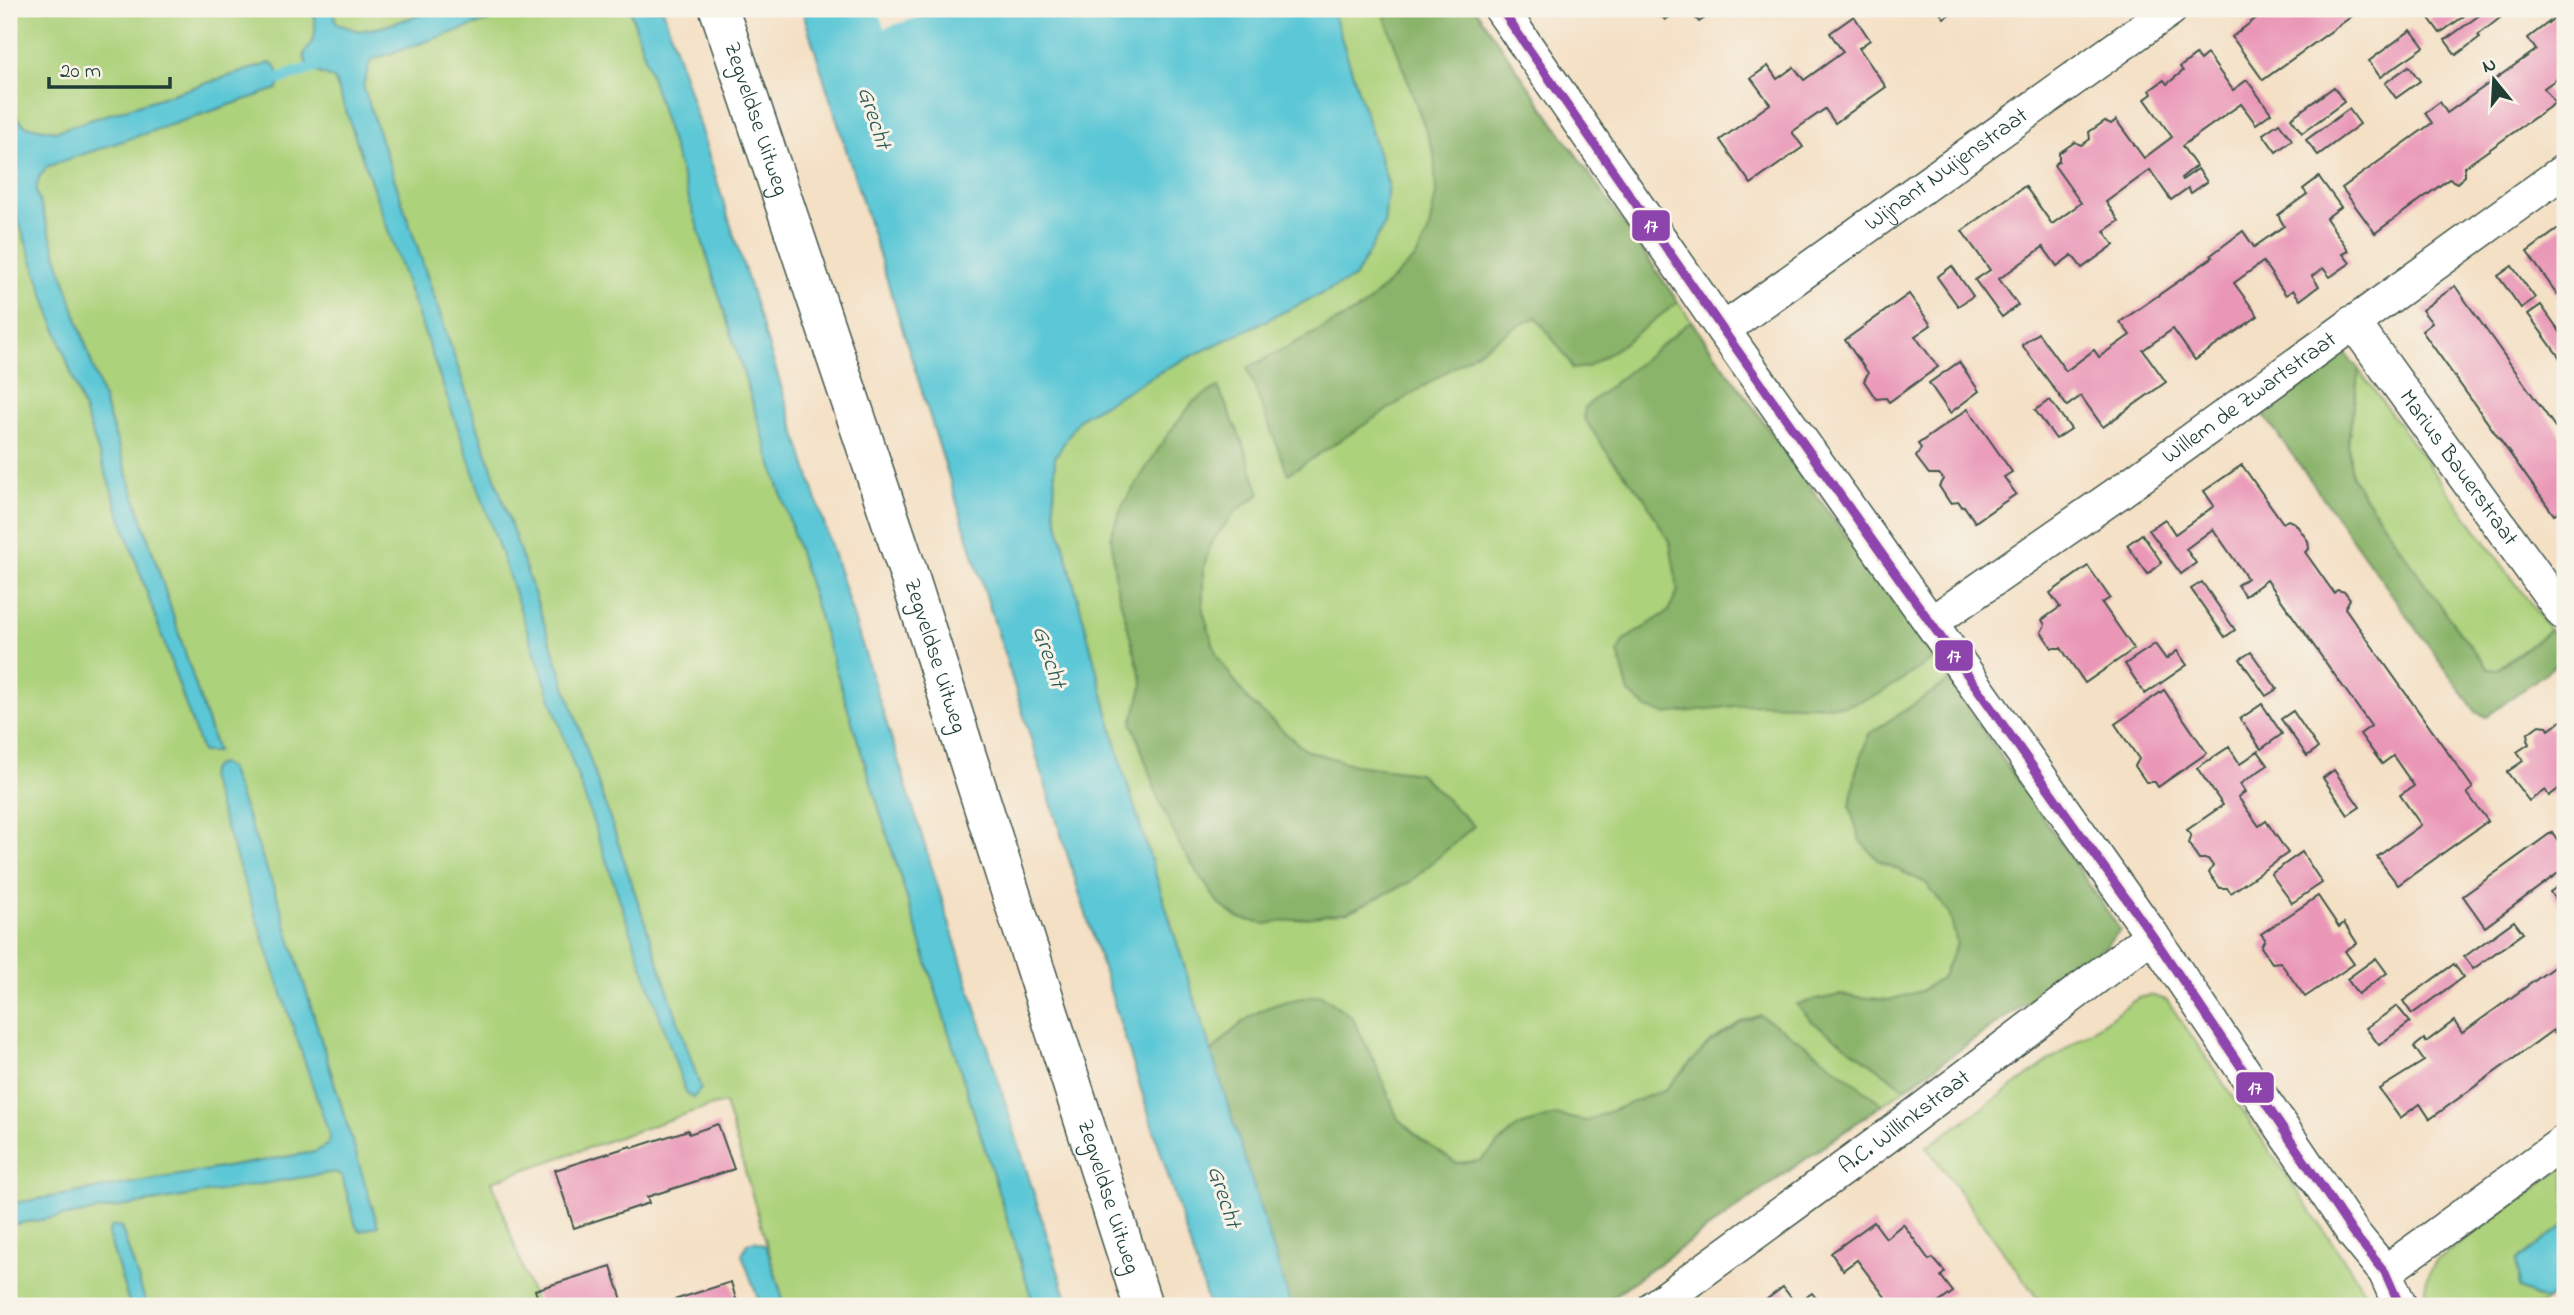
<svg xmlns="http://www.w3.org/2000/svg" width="2574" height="1315" font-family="'Indie Flower',sans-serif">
<rect width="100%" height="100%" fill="#f7f3e8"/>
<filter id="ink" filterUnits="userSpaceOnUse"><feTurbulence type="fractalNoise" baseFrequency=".0143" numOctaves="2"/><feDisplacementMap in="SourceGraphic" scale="14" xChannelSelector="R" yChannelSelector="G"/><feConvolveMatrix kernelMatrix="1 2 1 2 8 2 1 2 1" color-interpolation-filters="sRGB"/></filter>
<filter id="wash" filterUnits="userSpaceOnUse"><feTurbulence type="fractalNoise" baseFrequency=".00686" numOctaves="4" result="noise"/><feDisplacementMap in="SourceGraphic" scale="28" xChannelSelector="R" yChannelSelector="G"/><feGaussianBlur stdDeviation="1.57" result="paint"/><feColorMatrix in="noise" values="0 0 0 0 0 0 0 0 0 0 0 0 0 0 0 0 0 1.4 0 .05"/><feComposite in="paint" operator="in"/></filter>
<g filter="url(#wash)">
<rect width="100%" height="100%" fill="#f4e0c5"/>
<g fill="#add27b" stroke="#668858" stroke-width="2">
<path d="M 9,9 L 313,9 C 317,29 317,37 304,54 C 307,77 319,70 335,80 L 459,431 L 701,1089 L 363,86 L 370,60 L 522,9 L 630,9 L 1034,1306 L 785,1306 L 725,1103 L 697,1110 L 492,1181 L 536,1306 L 147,1306 L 121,1227 L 108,1234 L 130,1306 L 9,1306 L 9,1225 L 335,1172 L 342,1176 L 356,1226 L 360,1231 L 378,1226 L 279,902 L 229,769 L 330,1137 L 328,1144 L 315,1152 L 9,1204 L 9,193 L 202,752 L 217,751 L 36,191 L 39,177 L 48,166 L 277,89 L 280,82 L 270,63 L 56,131 L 26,126 L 9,111 Z"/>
<path d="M 332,9 L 439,9 L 382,27 L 358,31 L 337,24 Z"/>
<path d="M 1332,9 L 1475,9 L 1678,302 L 1934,659 L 2120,930 L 2106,946 L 1599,1306 L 1291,1306 L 1124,774 L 1054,508 L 1055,457 L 1080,418 L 1167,368 L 1354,278 L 1384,225 L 1388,184 Z"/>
<path d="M 2359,370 L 2550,630 L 2496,670 L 2488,669 L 2446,614 L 2352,478 L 2348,442 Z"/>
<path d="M 2150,995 L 2167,1000 L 2357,1279 L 2372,1306 L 2043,1306 L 1927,1147 L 2138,998 Z"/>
<path d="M 2565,1167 L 2565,1225 L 2517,1261 L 2519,1289 L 2546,1301 L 2538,1306 L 2425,1306 C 2423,1287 2427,1273 2438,1259 Z"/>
</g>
<g fill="#8ab46b" stroke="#547850" stroke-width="2">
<path d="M 1382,9 L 1475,9 L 1678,302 L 1623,344 L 1588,367 L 1572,369 L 1570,362 L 1536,317 L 1514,328 L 1288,474 L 1247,368 L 1362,308 L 1416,257 L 1428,233 L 1436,194 L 1434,153 Z"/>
<path d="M 1691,321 L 1934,659 L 1877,695 L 1845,706 L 1753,704 L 1665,714 L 1647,708 L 1629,693 L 1618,652 L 1623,641 L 1669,611 L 1678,590 L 1670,543 L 1643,496 L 1610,457 L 1584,418 L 1585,407 Z"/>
<path d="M 2342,348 L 2359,370 L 2348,442 L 2352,478 L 2446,614 L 2488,669 L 2496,670 L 2550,630 L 2565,650 L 2565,658 L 2486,717 L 2476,712 L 2259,408 Z"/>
<path d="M 1218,387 L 1242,441 L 1260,494 L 1236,511 L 1211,543 L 1203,571 L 1203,611 L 1217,656 L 1249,701 L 1305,750 L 1355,765 L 1419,773 L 1474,826 L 1410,882 L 1348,912 L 1265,924 L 1238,918 L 1219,904 L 1181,848 L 1158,798 L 1132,722 L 1143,684 L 1116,584 L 1111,535 L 1122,506 L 1166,437 L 1194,401 Z"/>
<path d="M 1949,681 L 2120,930 L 2106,946 L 1905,1088 L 1813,1022 L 1796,1004 L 1840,995 L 1889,1000 L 1921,991 L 1943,976 L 1957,943 L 1949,913 L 1926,883 L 1878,860 L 1860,841 L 1850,807 L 1856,771 L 1869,734 Z"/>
<path d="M 1321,995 L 1352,1017 L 1377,1067 L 1398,1119 L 1422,1140 L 1456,1163 L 1480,1161 L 1517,1127 L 1555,1115 L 1586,1121 L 1666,1089 L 1709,1043 L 1739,1023 L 1760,1015 L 1809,1047 L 1882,1104 L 1599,1306 L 1291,1306 L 1211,1053 C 1249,1011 1266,1003 1321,995 Z"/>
</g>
<g fill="#5cc7d6" stroke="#3e8285" stroke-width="2">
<path d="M 313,9 L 332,9 L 337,24 L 359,31 L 382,27 L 439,9 L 522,9 L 371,60 L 363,86 L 701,1089 L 693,1098 L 686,1093 L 459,431 L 335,80 C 319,69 308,77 304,54 C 317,37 317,29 313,9 Z"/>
<path d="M 630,9 L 663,9 L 1069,1306 L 1034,1306 Z"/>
<path d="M 802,9 L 1332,9 L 1388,184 L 1384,225 L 1354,278 L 1167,368 L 1080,418 L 1055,457 L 1054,508 L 1124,774 L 1291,1306 L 1209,1306 Z"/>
<path d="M 270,63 L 276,66 L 281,82 L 277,89 L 48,166 L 39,177 L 36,191 L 217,752 L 202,752 L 9,193 L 9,111 L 26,126 L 56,131 Z"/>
<path d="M 222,764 L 229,768 L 279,902 L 378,1226 L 360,1231 L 356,1226 L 342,1176 L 335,1172 L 9,1225 L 9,1204 L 315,1152 L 328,1144 L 330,1137 L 209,777 C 211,769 213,765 222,764 Z"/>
<path d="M 2565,1225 L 2565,1287 L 2546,1301 L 2519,1289 L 2517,1261 Z"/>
<path d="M 115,1226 L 121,1227 L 147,1306 L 130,1306 L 108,1234 L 111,1227 Z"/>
<path d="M 755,1241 L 766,1246 L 785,1306 L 761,1306 L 742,1255 L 747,1243 Z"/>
</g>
<path fill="#f4e0c5" d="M 878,9 L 924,9 L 926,15 L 884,28 Z"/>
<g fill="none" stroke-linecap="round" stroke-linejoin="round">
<path stroke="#5cc7d6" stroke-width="12" d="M 266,83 L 325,64"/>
</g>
<g id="blocks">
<g fill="#ea97b7">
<path d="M 1657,9 L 1681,9 L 1665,20 Z"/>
<path d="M 1689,9 L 1718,9 L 1699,22 Z"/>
<path d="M 1937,9 L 1957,9 L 1944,18 Z"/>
<path d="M 2268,9 L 2362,9 L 2263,80 L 2232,37 Z"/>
<path d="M 2442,9 L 2458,9 L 2464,16 L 2440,33 L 2429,18 Z"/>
<path d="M 2488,9 L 2507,9 L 2509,11 L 2478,35 L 2480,37 L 2456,55 L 2445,40 Z"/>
<path d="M 2565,10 L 2565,73 L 2544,88 L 2555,103 L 2465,167 L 2465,176 L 2457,183 L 2449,179 L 2375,233 L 2342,188 L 2432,123 L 2425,113 L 2440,102 L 2447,113 L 2536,50 L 2528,38 Z"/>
<path d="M 1854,16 L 1870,40 L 1859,48 L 1886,87 L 1835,123 L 1825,109 L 1792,132 L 1803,147 L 1751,184 L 1720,140 L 1770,104 L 1751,78 L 1768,66 L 1777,79 L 1794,67 L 1804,80 L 1843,52 L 1830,33 Z"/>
<path d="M 2411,30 L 2424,47 L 2380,77 L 2369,61 Z"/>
<path d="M 2207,54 L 2233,90 L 2247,80 L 2271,113 L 2256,124 L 2241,104 L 2182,146 L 2196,166 L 2181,178 L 2182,180 L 2198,169 L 2207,182 L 2191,193 L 2188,188 L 2171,200 L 2150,170 L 2106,202 L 2119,221 L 2104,231 L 2114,245 L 2082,268 L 2072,255 L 2057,266 L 2043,247 L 1999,279 L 2018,305 L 2002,317 L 1975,280 L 1990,270 L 1962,231 L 2025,186 L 2052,224 L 2081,203 L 2054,165 L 2059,161 L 2059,153 L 2075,142 L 2081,145 L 2085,143 L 2090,139 L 2089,132 L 2105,121 L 2111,124 L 2116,120 L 2144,158 L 2172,137 L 2145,99 L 2152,94 L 2150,90 L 2164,80 L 2167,84 L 2183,71 L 2180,67 L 2196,55 L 2200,60 Z"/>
<path d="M 2409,66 L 2420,81 L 2396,98 L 2385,83 Z"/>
<path d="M 2334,87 L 2344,102 L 2302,133 L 2291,118 Z"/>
<path d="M 2349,109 L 2360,124 L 2318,155 L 2306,140 Z"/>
<path d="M 2279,123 L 2292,140 L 2276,152 L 2263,134 Z"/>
<path d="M 2319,177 L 2341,207 L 2326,218 L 2349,251 L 2343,254 L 2350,263 L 2330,277 L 2323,268 L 2317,273 L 2312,276 L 2319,286 L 2300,300 L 2293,290 L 2286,295 L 2263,262 L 2234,283 L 2258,316 L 2195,360 L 2173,329 L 2143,350 L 2166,382 L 2103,427 L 2081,396 L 2067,406 L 2022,345 L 2038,333 L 2066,371 L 2094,350 L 2099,357 L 2130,335 L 2120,322 L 2213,257 L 2211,255 L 2243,231 L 2254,247 L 2284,226 L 2278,215 L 2307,194 L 2303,189 Z"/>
<path d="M 2565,224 L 2565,288 L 2557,294 L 2527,252 Z"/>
<path d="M 1952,266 L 1973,296 L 1958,306 L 1937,277 Z"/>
<path d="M 2512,266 L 2535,298 L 2521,308 L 2498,276 Z"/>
<path d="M 2455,286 L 2565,441 L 2565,507 L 2554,515 L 2422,331 L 2432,323 L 2422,310 Z"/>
<path d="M 1909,294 L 1931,325 L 1915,336 L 1938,367 L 1889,402 L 1886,398 L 1876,399 L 1864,381 L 1868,373 L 1845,340 Z"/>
<path d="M 2541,305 L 2565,339 L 2565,365 L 2528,314 Z"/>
<path d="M 1959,362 L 1979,391 L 1950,413 L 1929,383 Z"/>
<path d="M 2050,400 L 2071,429 L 2056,439 L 2035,410 Z"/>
<path d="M 1968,409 L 2012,472 L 2004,477 L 2016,494 L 1975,522 L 1964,506 L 1962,507 L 1959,502 L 1950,503 L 1939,486 L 1943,479 L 1939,474 L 1929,474 L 1916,457 L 1921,448 L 1918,444 Z"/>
<path d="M 2242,465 L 2283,523 L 2288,520 L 2295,523 L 2308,541 L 2309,549 L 2305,552 L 2334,593 L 2337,590 L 2345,592 L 2350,599 L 2345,608 L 2473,788 L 2467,793 L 2488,821 L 2398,885 L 2377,857 L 2421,825 L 2400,795 L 2414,786 L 2393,756 L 2382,764 L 2360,734 L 2371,726 L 2267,580 L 2245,596 L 2237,585 L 2247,578 L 2213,529 L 2186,549 L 2196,563 L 2181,574 L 2149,530 L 2165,519 L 2175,534 L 2214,506 L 2204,491 Z"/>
<path d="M 2142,534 L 2162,563 L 2148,574 L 2127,545 Z"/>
<path d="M 2088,566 L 2110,598 L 2102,603 L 2134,649 L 2085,683 L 2061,648 L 2052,648 L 2041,632 L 2045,625 L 2042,620 L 2060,607 L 2050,593 Z"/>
<path d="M 2202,582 L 2235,630 L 2225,637 L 2191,589 Z"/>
<path d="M 2155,644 L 2166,659 L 2177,651 L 2187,665 L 2145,694 L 2125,664 Z"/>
<path d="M 2251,652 L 2277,689 L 2266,696 L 2240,659 Z"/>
<path d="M 2164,690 L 2207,753 L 2158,787 L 2155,782 L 2146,782 L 2135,766 L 2139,759 L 2115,724 Z"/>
<path d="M 2262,704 L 2282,734 L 2261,749 L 2240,719 Z"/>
<path d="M 2293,711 L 2318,748 L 2307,756 L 2281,719 Z"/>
<path d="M 2565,718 L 2565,784 L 2549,796 L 2545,790 L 2529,801 L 2507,772 L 2523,761 L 2517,752 L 2529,744 L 2527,740 L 2528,733 L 2539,725 L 2547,726 L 2549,730 Z"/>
<path d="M 2229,747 L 2240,764 L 2258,751 L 2268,765 L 2240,784 L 2245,792 L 2238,797 L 2259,826 L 2266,821 L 2288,853 L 2231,893 L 2227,888 L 2220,888 L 2209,873 L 2213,866 L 2208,859 L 2199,859 L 2188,843 L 2191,835 L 2187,830 L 2223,805 L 2197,768 Z"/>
<path d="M 2334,770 L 2360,807 L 2348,815 L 2323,778 Z"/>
<path d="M 2552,832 L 2565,851 L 2565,868 L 2485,927 L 2463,896 Z"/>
<path d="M 2302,852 L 2322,883 L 2292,903 L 2271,874 Z"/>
<path d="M 2565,881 L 2565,914 L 2550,892 Z"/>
<path d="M 2318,896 L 2339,927 L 2344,923 L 2357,943 L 2345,951 L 2354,964 L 2305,997 L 2280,962 L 2272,963 L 2261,947 L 2265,939 L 2261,934 Z"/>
<path d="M 2514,921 L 2523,933 L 2473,969 L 2464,957 Z"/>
<path d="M 2376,958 L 2387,973 L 2358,994 L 2347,979 Z"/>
<path d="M 2565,959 L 2565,1032 L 2562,1034 L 2554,1033 L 2553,1030 L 2430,1119 L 2420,1104 L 2400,1118 L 2379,1089 L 2424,1061 L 2414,1047 L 2424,1039 L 2426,1042 L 2454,1021 L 2462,1033 Z"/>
<path d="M 2454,964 L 2463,977 L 2412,1014 L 2403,1001 Z"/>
<path d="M 2397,1006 L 2410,1022 L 2379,1045 L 2366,1028 Z"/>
<path d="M 718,1124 L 734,1169 L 647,1197 L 649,1203 L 574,1228 L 555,1170 L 631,1146 L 632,1148 L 688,1130 L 689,1134 Z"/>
<path d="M 1874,1222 L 1886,1238 L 1903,1224 L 1929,1260 L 1933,1258 L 1945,1272 L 1941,1276 L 1953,1292 L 1934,1306 L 1892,1306 L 1857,1260 L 1843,1270 L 1831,1253 Z"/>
<path d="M 611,1266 L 624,1306 L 540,1306 L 535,1290 Z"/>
<path d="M 731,1282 L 738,1306 L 655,1306 Z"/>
<path d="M 1783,1287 L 1796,1304 L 1812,1293 L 1822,1306 L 1758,1306 Z"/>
</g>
</g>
</g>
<g filter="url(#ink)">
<use href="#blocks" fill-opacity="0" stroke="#3f554a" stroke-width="2"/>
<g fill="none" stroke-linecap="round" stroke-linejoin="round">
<defs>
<g id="street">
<path d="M 1501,9 L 1723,330 L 2152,935 L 2353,1233 L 2385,1272 L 2400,1306"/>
<path id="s1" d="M 2353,322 L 2563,613 L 2565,611"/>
<path id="s2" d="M 1723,330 L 2171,9"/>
<path id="s3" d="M 1931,623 L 2121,491 L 2565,170"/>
<path d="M 2385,1272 L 2565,1141"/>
<path id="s4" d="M 1655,1306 L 1886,1137 L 2152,935"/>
</g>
<g id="secondary">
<path id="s5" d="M 719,9 L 907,569 L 1143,1306"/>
</g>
</defs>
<use href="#street" stroke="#3f554a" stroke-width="36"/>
<use href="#secondary" stroke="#3f554a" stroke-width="41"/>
<use href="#street" stroke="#fff" stroke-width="33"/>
<use href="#secondary" stroke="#fff" stroke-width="38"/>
<defs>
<path id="bus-1" d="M 1501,9 L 1723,330 L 2152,935 L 2353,1233 L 2385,1272 L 2400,1306"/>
</defs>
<use href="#bus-1" stroke="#f7f3e8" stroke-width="14"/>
<use href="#bus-1" stroke="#8e44ad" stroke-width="9"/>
</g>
</g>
<g text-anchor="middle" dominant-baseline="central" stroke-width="6" stroke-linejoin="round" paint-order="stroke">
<g font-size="23" fill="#1f3d34" stroke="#f7f3e8">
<text stroke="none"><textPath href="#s5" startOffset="116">Zegveldse Uitweg</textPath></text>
<text stroke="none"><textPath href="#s2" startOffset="275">Wijnant Nuijenstraat</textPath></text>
<text stroke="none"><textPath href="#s3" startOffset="390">Willem de Zwartstraat</textPath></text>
<text stroke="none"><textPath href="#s1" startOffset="180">Marius Bauerstraat</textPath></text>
<text stroke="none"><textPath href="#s5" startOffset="682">Zegveldse Uitweg</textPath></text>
<text stroke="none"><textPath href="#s4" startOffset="310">A.C. Willinkstraat</textPath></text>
<text stroke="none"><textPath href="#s5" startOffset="1250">Zegveldse Uitweg</textPath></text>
</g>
<g font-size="24" font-style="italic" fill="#2b5954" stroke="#f7f3e8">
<text transform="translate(873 118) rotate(72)">Grecht</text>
<text transform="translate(1048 657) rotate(72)">Grecht</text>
<text transform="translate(1223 1197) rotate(72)">Grecht</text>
</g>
</g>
<g stroke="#f7f3e8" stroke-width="2.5">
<rect x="1631" y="209" width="40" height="33" rx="7" fill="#8e44ad"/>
<rect x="1934" y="639" width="40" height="33" rx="7" fill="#8e44ad"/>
<rect x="2235" y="1071" width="40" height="33" rx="7" fill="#8e44ad"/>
</g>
<g font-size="19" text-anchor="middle" font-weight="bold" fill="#fff">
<text x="1651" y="232">17</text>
<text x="1954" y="662">17</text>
<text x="2255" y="1094">17</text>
</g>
<rect width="2574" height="1315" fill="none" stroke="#f7f3e8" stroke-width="35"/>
<g transform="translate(2494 80) rotate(342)" stroke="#f7f3e8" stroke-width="5" paint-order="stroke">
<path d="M0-5L12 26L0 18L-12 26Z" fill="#1f3d34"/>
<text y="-10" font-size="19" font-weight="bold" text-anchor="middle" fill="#1f3d34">N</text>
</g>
<path d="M49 77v10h121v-10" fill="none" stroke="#1f3d34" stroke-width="3.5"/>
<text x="60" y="77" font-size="21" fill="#1f3d34" stroke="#f7f3e8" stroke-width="5" paint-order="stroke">20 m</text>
</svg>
